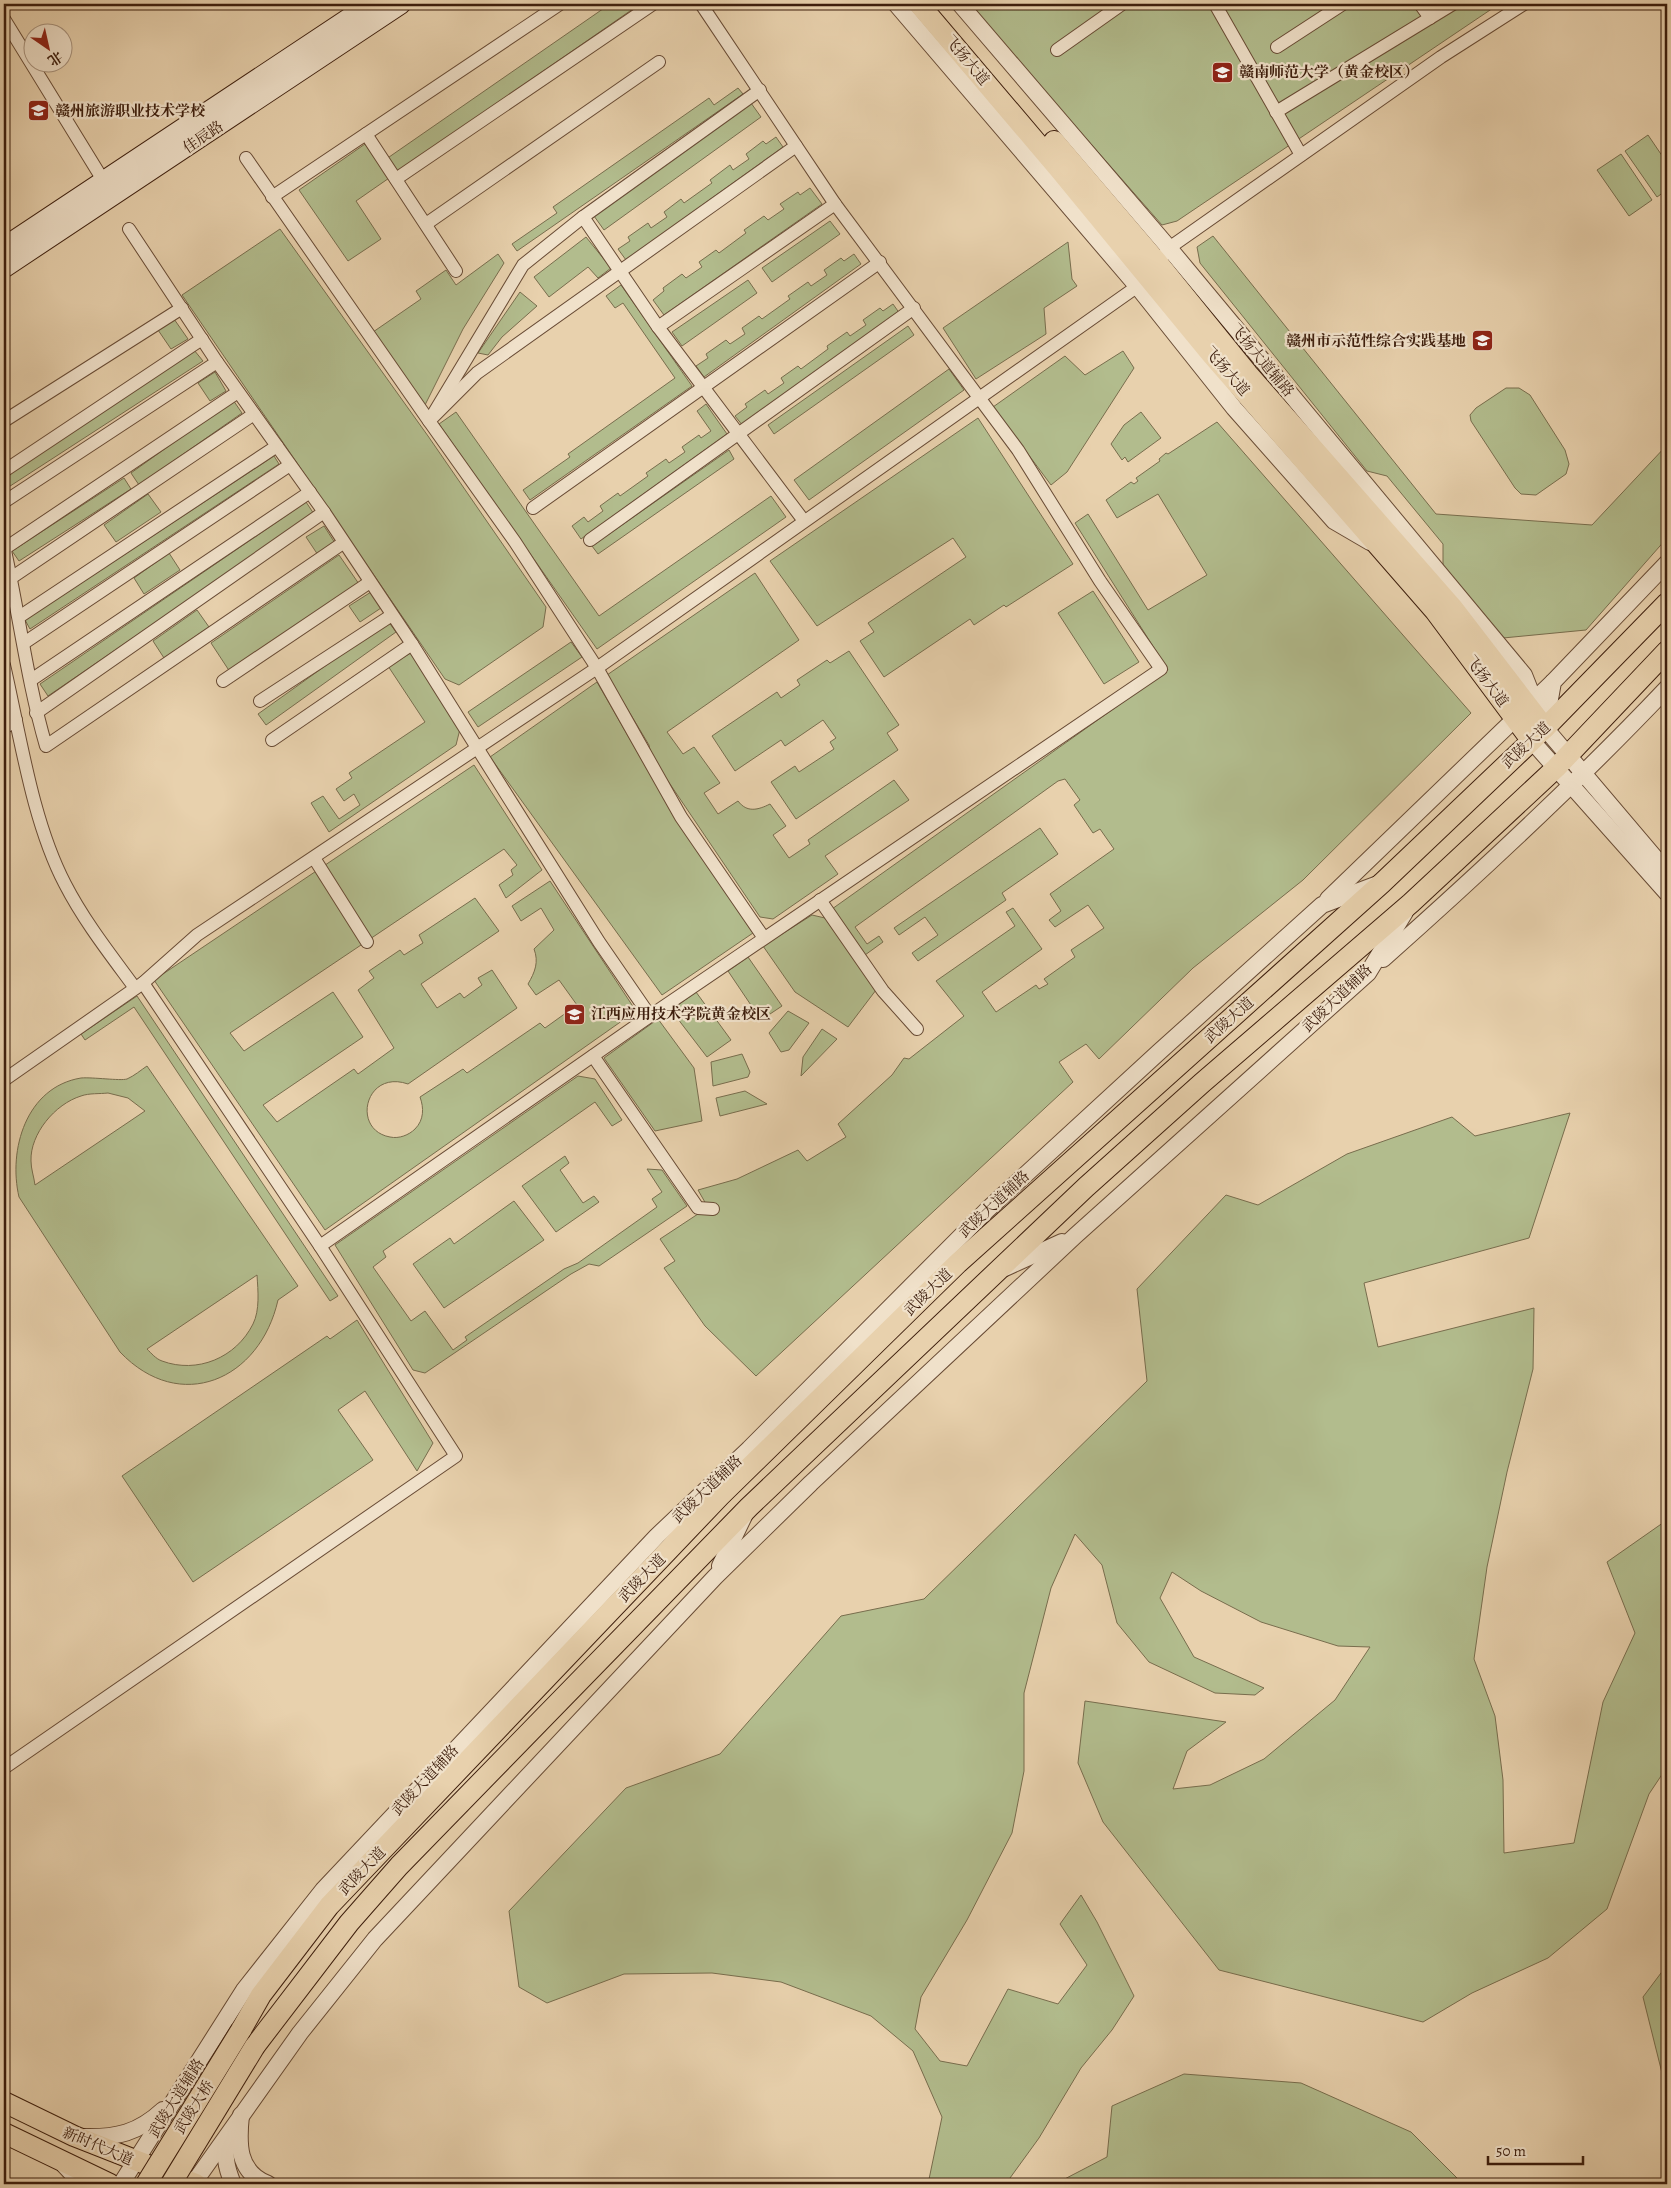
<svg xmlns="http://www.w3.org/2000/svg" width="1671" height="2188" font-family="Alegreya,'Noto Serif SC',serif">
<rect width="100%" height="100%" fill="#e8d1ad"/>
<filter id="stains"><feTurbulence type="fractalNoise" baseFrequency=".004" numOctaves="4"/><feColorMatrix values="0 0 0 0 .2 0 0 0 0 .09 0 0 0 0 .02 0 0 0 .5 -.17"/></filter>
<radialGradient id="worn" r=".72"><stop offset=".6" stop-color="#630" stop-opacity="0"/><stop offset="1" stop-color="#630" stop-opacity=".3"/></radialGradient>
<g fill="#b2bc8d" stroke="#786d4d" fill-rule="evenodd">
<path d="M 610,4 L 640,4 L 356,201 L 381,239 L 348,261 L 299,190 L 365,144 L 379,164 Z"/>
<path d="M 968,4 L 1499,4 L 1177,221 L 1162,225 Z"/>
<path d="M 738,88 L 743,94 L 517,251 L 512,244 L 557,213 L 553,207 L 709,98 L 714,105 Z"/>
<path d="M 751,103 L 761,117 L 604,230 L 594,216 Z"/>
<path d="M 1648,135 L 1667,163 L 1667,190 L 1657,197 L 1625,151 Z"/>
<path d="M 776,137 L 783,147 L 626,260 L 618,249 L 630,241 L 628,237 L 648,223 L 651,228 L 667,217 L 664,212 L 681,199 L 684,203 L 712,183 L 710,180 L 730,165 L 733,170 L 749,159 L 746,154 L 763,141 L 766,144 Z"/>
<path d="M 1621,154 L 1652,200 L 1629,216 L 1597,170 Z"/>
<path d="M 810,188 L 822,204 L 664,315 L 653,300 L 664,291 L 663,288 L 682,274 L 686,278 L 702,267 L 699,262 L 716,250 L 719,253 L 746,233 L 744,230 L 764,216 L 768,220 L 784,209 L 780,204 L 798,192 L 800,195 Z"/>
<path d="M 830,221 L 840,234 L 772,282 L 762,268 Z"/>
<path d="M 280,229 L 428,436 L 546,607 L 543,627 L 459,685 L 445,679 L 182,295 Z"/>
<path d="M 1213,236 L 1436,514 L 1592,525 L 1667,445 L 1667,538 L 1586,630 L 1503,638 L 1443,566 L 1443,544 L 1387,476 L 1367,471 L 1200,263 L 1197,247 Z"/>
<path d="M 586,237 L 611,268 L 598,278 L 588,267 L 549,297 L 534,277 Z"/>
<path d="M 1068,242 L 1072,279 L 1077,286 L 1044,308 L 1046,334 L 976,379 L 943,328 Z"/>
<path d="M 498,254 L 504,263 L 463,329 L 425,405 L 373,332 L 421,299 L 416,291 L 446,270 L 456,285 Z"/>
<path d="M 854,254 L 861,264 L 704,377 L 696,366 L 708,358 L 706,354 L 726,340 L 730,344 L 745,334 L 742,328 L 759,316 L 762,319 L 790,299 L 788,296 L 808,282 L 811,286 L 827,275 L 824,270 L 841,258 L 844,261 Z"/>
<path d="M 748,280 L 757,293 L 682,346 L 672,332 Z"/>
<path d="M 621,285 L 692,386 L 530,500 L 523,490 L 570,457 L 568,454 L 675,378 L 623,303 L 615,308 L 606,296 Z"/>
<path d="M 520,292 L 537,306 L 502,337 L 488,355 L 478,353 Z"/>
<path d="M 893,304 L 900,314 L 743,426 L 735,416 L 747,407 L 745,404 L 765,390 L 768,394 L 784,383 L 781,378 L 798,366 L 801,369 L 828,349 L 827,346 L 847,332 L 850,336 L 866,325 L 863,320 L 880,308 L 883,311 Z"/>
<path d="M 174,319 L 188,339 L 171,349 L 158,330 Z"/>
<path d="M 908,326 L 914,335 L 774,434 L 768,425 Z"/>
<path d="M 194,350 L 203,361 L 4,490 L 4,477 Z"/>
<path d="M 1123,351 L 1134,368 L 1067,472 L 1051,485 L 993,407 L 1065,356 L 1085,375 Z"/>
<path d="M 949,369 L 964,390 L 809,500 L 794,480 Z"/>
<path d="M 215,372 L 226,391 L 210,401 L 198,383 Z"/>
<path d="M 1506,388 L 1519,388 L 1530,395 L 1565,450 L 1569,464 L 1566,474 L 1536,495 L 1521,494 L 1515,488 L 1471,421 L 1470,415 L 1476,408 Z"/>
<path d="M 233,400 L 242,413 L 139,485 L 131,473 Z"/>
<path d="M 706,404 L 727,434 L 581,539 L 572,526 L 584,517 L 588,522 L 603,511 L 600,506 L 618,493 L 620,496 L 648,476 L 646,473 L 666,459 L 669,463 L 685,452 L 682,447 L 699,435 L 701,438 L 711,431 L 697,411 Z"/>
<path d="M 456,412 L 599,616 L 771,496 L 786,517 L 597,649 L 439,424 Z"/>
<path d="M 1141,412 L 1161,438 L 1128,462 L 1125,457 L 1122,460 L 1111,444 L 1124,425 Z"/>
<path d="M 978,418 L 1073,564 L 1006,607 L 1004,605 L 974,625 L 970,619 L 884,677 L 860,641 L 874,632 L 868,623 L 966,557 L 953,538 L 817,626 L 770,561 Z"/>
<path d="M 1217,422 L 1471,713 L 1303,880 L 1193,968 L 1099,1059 L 1086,1044 L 1059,1062 L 1073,1082 L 756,1376 L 705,1326 L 664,1268 L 675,1261 L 660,1239 L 701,1212 L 706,1204 L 698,1190 L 737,1179 L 798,1150 L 807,1161 L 846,1137 L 838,1124 L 892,1075 L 904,1058 L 909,1059 L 964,1016 L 936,981 L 1015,926 L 1006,912 L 1013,908 L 1042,949 L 982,992 L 996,1012 L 1036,985 L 1039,989 L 1048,984 L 1044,979 L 1075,957 L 1071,950 L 1104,928 L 1088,905 L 1055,927 L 1049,920 L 1061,911 L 1050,894 L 1114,849 L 1100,829 L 1093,833 L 1074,805 L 1080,800 L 1065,779 L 1058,781 L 855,927 L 867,944 L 879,936 L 883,942 L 865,955 L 832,909 L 1168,670 L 1075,523 L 1088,514 L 1148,610 L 1207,575 L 1158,494 L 1117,518 L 1106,500 L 1131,482 L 1134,484 L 1138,481 L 1136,478 L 1160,461 L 1159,459 L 1166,453 L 1168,454 Z"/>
<path d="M 729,450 L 734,459 L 598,554 L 592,546 Z"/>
<path d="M 274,456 L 279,464 L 30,629 L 25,620 Z"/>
<path d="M 124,478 L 131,489 L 19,561 L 12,551 Z"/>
<path d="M 148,494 L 161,512 L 116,542 L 104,525 Z"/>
<path d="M 306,502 L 314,514 L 48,696 L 40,684 Z"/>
<path d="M 324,526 L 335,543 L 318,555 L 306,537 Z"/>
<path d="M 169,553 L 180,570 L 144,594 L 134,578 Z"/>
<path d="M 339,555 L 359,584 L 230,672 L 211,643 Z"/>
<path d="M 755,573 L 799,640 L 667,732 L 683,754 L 694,747 L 720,783 L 704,793 L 718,814 L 738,801 C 747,813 758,810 770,804 L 786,826 L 773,835 L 789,858 L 810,844 L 808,840 L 894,780 L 909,800 L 825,856 L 838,874 L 773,919 L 760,917 L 651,756 L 649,745 L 607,675 Z"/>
<path d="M 1093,591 L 1139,662 L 1104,684 L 1058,613 Z"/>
<path d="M 371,592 L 381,608 L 360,622 L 349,606 Z"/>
<path d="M 197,610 L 209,627 L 164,658 L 153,641 Z"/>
<path d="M 388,621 L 396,632 L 266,725 L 258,714 Z"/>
<path d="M 571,642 L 582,657 L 478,727 L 468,712 Z"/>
<path d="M 849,651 L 899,725 L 887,733 L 898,750 L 796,819 L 771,782 L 795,766 L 799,772 L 834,749 L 830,742 L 836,738 L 823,720 L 785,746 L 781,740 L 735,771 L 712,736 L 777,692 L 781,698 L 800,685 L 797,680 L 827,660 L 830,663 Z"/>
<path d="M 411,653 L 460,729 L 456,745 L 329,832 L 311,803 L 323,796 L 339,819 L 360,805 L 354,794 L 344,801 L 336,789 L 352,778 L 349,773 L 425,722 L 388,666 Z"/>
<path d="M 597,682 L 677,821 L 753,933 L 662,995 L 490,757 Z"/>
<path d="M 474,765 L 542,870 L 506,898 L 499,885 L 513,875 L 511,870 L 517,865 L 504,849 L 230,1033 L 244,1051 L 333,992 L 363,1037 L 263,1105 L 277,1122 L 354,1069 L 358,1074 L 394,1048 L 358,990 L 374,978 L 369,971 L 400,950 L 404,955 L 423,943 L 419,935 L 475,898 L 499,931 L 421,984 L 437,1008 L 460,993 L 464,998 L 482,985 L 478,978 L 492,970 L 517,1008 L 408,1084 C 365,1069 351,1130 390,1137 C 399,1139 409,1135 415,1129 C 424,1120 424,1108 420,1097 L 463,1069 L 467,1073 L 540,1023 L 545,1028 L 577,1005 L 559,980 L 536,995 L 528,984 C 535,972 539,962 534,949 L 554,930 L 541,908 L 521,921 L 512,906 L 550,881 L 636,1011 L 325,1230 L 154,980 Z"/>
<path d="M 1040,828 L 1058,854 L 1002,893 L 1006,900 L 918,961 L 912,953 L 938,935 L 925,917 L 899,935 L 894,928 Z"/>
<path d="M 812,915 L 825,918 L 876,990 L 848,1027 L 795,992 L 763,946 Z"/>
<path d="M 748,957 L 782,1006 L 761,1020 L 728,971 Z"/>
<path d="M 696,992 L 731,1040 L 707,1057 L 671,1010 Z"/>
<path d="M 137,996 L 338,1296 L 330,1301 L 134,1007 L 85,1040 L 81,1034 Z"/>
<path d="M 788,1011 L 809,1023 L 789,1050 L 781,1052 L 769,1033 Z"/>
<path d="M 658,1019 L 694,1068 L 702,1121 L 655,1131 L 604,1058 Z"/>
<path d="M 822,1029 L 837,1039 L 801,1076 L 803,1057 Z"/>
<path d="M 742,1054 L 750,1072 L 748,1077 L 713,1086 L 711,1062 Z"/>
<path d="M 147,1066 L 298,1286 L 278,1300 C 260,1380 180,1415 120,1352 L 19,1197 C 8,1150 26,1087 81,1078 C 93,1077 120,1081 127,1079 C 134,1076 141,1070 147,1066 ZM 108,1093 L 128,1098 L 145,1111 L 35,1185 C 34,1177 31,1169 31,1161 C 30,1134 55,1104 81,1096 C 89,1093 100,1094 108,1093 ZM 257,1275 C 258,1291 260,1310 253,1324 C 236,1358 197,1374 162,1361 C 156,1359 151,1353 147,1349 Z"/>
<path d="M 578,1076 L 595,1079 L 622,1120 L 612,1126 L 595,1102 L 383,1251 L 386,1257 L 373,1267 L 411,1321 L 425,1311 L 453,1350 L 467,1340 L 465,1337 L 564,1269 L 578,1263 L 657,1207 L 652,1199 L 662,1192 L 647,1169 L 662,1170 L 687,1206 L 599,1266 L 589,1264 L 571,1274 L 425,1373 L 413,1370 L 335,1245 Z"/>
<path d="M 745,1091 L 767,1104 L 720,1116 L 716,1098 Z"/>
<path d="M 1570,1113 L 1529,1238 L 1364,1283 L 1378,1347 L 1534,1308 L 1533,1369 L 1507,1472 L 1487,1567 L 1474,1659 L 1495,1716 L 1503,1780 L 1504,1853 L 1574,1843 L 1603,1702 L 1635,1633 L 1607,1562 L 1667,1520 L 1667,1767 L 1649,1794 L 1607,1909 L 1548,1958 L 1472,1993 L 1423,2022 L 1219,1970 L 1103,1822 L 1078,1763 L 1085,1701 L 1226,1722 L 1187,1751 L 1173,1789 L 1210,1785 L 1264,1759 L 1335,1700 L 1370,1647 L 1338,1646 L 1261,1622 L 1201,1591 L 1172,1572 L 1160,1598 L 1194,1657 L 1264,1688 L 1255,1695 L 1215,1693 L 1149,1662 L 1117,1623 L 1102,1565 L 1075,1534 L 1051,1588 L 1024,1693 L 1024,1771 L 1012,1833 L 967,1920 L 921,1997 L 915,2029 L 940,2061 L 967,2066 L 1008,1989 L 1058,2004 L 1087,1965 L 1060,1924 L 1081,1895 L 1097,1922 L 1134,1996 L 1112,2030 L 1081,2068 L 1039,2138 L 1010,2178 L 1013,2184 L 928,2184 L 942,2117 L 913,2051 L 871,2016 L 781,1982 L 712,1973 L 624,1974 L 547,2003 L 519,1987 L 509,1911 L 626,1788 L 720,1754 L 841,1616 L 924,1599 L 1147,1381 L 1137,1289 L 1226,1195 L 1258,1205 L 1347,1154 L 1452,1117 L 1475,1136 Z"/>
<path d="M 565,1156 L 569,1163 L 560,1170 L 583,1203 L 594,1196 L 599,1202 L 556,1232 L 522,1186 Z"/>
<path d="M 514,1201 L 544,1240 L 444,1308 L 413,1264 L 450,1238 L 454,1244 Z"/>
<path d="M 357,1320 L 433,1443 L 417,1471 L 365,1391 L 338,1410 L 373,1460 L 193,1582 L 122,1476 L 327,1336 L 330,1339 Z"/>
<path d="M 1667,1965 L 1667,2093 L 1643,1997 Z"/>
<path d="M 1184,2074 L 1301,2083 L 1411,2132 L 1463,2184 L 1055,2184 L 1107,2157 L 1112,2106 Z"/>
</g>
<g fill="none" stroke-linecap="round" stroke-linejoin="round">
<defs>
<g id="minor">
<path d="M 1215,4 L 1301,155"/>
<path d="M 1420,4 L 1430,18"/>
<path d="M 4,19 L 103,180"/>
<path d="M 1277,47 L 1343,4"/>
<path d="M 1057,50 L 1122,4"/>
<path d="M 760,90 L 583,217 L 523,265 L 429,421 L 515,542 L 597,668 L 681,817 L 764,938"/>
<path d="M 1276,112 L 1453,4"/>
<path d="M 366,134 L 456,271"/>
<path d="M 246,158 L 429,421 L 477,373 L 796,146"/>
<path d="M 396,179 L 653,4"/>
<path d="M 272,197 L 560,4"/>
<path d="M 583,217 L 658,327 L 804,521"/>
<path d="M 426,224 L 659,62"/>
<path d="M 129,229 L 217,362 L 324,512 L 412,644 L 599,942 L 650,1016"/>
<path d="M 1164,255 L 1169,248 L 1441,57 L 1524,4"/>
<path d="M 658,327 L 835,204"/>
<path d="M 4,421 L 182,308"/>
<path d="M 4,471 L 202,339"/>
<path d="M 4,502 L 217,362"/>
<path d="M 533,508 L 880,262"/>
<path d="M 590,540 L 914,308"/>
<path d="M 4,546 C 19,613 27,681 46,746 L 343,543"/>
<path d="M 4,549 L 238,392"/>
<path d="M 11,578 L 254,414"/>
<path d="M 19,617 L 277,446"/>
<path d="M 24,643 L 290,465"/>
<path d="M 4,665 C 20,734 32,821 65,884 C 84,921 110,954 135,988"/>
<path d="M 31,680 L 310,492"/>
<path d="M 223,681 L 370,582"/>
<path d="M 260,701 L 392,615"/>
<path d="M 36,713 L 324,512"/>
<path d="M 4,728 L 16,720"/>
<path d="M 272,740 L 412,644"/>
<path d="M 314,858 L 367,942"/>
<path d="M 820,900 L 883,991 L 917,1029"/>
<path d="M 593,1056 L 698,1208 L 713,1209"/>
<path d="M 4,1080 L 143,983 L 197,935 L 597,668 L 1145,281"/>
<path d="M 320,1246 L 650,1016 L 1161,669 L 1100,581 L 1018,450 L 835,204 L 701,4"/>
<path d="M 4,1768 L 456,1456 L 320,1246 L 143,983"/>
</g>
<g id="tertiary">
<path d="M 896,4 L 1137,286 L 1234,408 L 1334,521 L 1370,542"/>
<path d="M 960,4 L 1169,248 L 1524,675 L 1545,728 L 1667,872"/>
<path d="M 1545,728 L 1553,682 L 1667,563"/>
<path d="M 1531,740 L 1667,893"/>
<path d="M 1328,899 L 1553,682"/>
<path d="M 1383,959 C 1481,872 1577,783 1667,688"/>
<path d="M 1005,1268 L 1062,1242"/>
<path d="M 720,1566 L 744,1516"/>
<path d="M 241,2115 C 238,2143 237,2172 268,2184"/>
<path d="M 229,2136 C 223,2154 226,2167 233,2184"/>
<path d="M 83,2137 C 117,2138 138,2133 163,2110"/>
<path d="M 64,2165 L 82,2184"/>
<path d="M 121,2184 L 244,1990 L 323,1890 L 657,1536 L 749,1449 L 987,1210 L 1159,1052 L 1322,905 L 1378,884"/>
<path d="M 193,2184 L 300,2033 L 375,1939 L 715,1577 L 811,1483 L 1075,1236 L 1368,973 L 1405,912"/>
</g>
<g id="secondary">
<path d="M 4,247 L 370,4"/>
<path d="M 4,268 L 401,4"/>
</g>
<g id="primary">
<path d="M 919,4 L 1059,169 L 1211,354 L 1435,611 L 1531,740"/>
<path d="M 1054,141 L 1158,263 L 1248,374 L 1453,608 L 1545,728"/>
<path d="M 241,2030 L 261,1995 L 329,1906 L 720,1496 L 958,1263 L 1382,883 L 1545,728 L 1667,603"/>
<path d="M 255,2046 L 349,1923 L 399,1866 L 749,1507 L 1086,1187 L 1202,1083 L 1411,903 L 1556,768 L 1667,651"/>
<path d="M 4,2102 L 74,2136 L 196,2184"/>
<path d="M 4,2133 L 110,2184"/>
</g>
</defs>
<use href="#minor" stroke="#684b35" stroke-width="14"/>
<use href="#tertiary" stroke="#684b35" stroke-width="18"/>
<use href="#secondary" stroke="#3d1e0d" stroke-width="21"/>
<use href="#primary" stroke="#3d1e0d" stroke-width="22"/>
<use href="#minor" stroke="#f0e1ca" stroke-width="12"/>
<use href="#tertiary" stroke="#f0e1ca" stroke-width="16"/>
<use href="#secondary" stroke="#f0e1ca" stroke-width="19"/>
<use href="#primary" stroke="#e8d1ad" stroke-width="20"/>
<defs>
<g id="primary-bridge">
<path d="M 146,2184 L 241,2030"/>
<path d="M 171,2184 L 255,2046"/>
</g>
</defs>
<use href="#primary-bridge" stroke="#3d1e0d" stroke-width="22" stroke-linecap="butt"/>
<use href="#primary-bridge" stroke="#e8d1ad" stroke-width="20"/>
</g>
<defs>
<symbol id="university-square" viewBox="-11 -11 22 22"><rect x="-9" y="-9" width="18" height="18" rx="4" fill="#8f2418" stroke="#f0e1ca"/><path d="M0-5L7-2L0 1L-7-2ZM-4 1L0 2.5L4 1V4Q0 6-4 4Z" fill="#fff"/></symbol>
<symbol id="school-square" viewBox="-11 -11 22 22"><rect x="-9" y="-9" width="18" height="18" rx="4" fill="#8f2418" stroke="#f0e1ca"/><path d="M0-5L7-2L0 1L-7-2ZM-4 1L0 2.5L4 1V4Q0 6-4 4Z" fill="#fff"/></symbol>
</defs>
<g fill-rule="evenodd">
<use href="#university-square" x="1210" y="60" width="25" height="25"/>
<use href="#school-square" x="26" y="98" width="25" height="25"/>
<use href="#school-square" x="1470" y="328" width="25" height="25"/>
<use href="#university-square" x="562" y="1002" width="25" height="25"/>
</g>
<g text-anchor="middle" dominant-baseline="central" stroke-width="4.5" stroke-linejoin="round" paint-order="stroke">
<g font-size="15" fill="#3d1e0d" stroke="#f0e1ca">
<text transform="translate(967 60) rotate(50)">飞扬大道</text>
<text transform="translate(203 137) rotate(-34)">佳辰路</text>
<text transform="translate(1262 360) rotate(50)">飞扬大道辅路</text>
<text transform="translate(1227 371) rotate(49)">飞扬大道</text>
<text transform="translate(1487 681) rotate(53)">飞扬大道</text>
<text transform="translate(1526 745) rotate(-43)">武陵大道</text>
<text transform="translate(1337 998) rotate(-44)">武陵大道辅路</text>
<text transform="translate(1229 1020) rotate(-42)">武陵大道</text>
<text transform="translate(994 1204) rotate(-43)">武陵大道辅路</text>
<text transform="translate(928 1292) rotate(-44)">武陵大道</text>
<text transform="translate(707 1489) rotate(-44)">武陵大道辅路</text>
<text transform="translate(642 1578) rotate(-46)">武陵大道</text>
<text transform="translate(425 1780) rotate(-47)">武陵大道辅路</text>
<text transform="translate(362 1871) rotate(-46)">武陵大道</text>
<text transform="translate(176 2098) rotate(-58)">武陵大道辅路</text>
<text transform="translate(194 2107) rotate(-58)">武陵大桥</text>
<text transform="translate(98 2146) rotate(23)">新时代大道</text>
</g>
<g font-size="15" font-weight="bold" fill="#3d1e0d" stroke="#f0e1ca" text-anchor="start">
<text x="1239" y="72">赣南师范大学（黄金校区）</text>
<text x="55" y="111">赣州旅游职业技术学校</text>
<text x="1466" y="341" text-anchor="end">赣州市示范性综合实践基地</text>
<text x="591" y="1014">江西应用技术学院黄金校区</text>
</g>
</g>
<rect width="1671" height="2188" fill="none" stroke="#e8d1ad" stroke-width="20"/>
<rect x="5" y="5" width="1661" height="2178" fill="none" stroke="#3d1e0d" stroke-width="2.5"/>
<rect x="10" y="10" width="1651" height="2168" fill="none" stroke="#3d1e0d"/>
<g transform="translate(48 48) rotate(146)"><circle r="24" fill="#f0e1ca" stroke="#a8937e"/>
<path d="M0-4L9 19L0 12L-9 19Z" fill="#8f2418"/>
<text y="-8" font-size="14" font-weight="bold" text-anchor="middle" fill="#3d1e0d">北</text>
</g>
<path d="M1488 2156v8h95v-8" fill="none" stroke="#3d1e0d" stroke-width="2.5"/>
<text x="1496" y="2156" font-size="15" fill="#3d1e0d" stroke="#f0e1ca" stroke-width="4" paint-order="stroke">50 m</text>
<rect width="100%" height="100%" filter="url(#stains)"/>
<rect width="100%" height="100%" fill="url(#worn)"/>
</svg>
